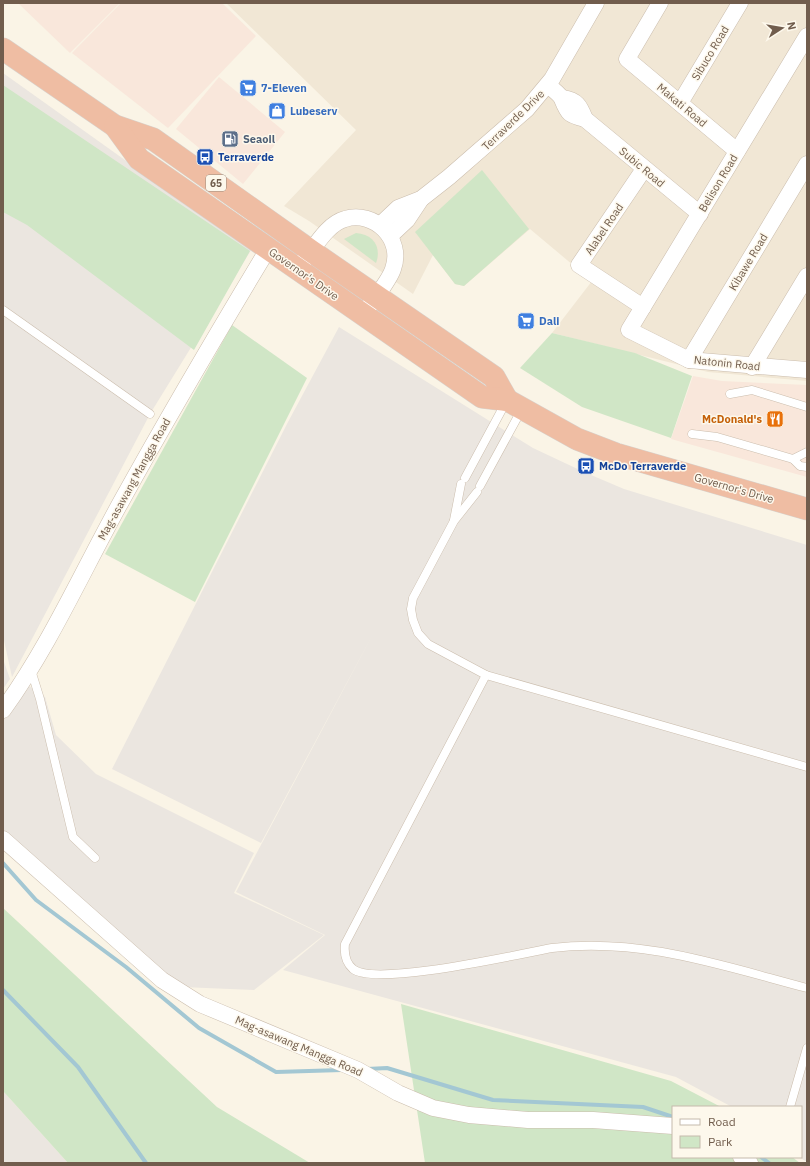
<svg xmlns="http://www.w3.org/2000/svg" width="810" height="1166" font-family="'IBM Plex Sans',sans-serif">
<rect width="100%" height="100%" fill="#faf4e6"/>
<path fill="#f1e7d5" d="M 226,3 L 807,3 L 807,381 L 708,372 L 552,333 L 592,281 L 530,229 L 464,286 L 455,284 L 433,255 L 413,294 L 309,221 L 284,206 L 356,130 Z"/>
<g fill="#f9e7db">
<path d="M 18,3 L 120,3 L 70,53 Z"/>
<path d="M 121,3 L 222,3 L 256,36 L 168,128 L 72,53 Z"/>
<path d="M 219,77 L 285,132 L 243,184 L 176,129 Z"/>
<path d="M 693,376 L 722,381 L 807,385 L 807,477 L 671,439 Z"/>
</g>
<g fill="#ebe6e0">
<path d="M 3,73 L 251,250 L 150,414 L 12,677 L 3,636 Z"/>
<path d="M 339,327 L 533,448 L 584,472 L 624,489 L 807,545 L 807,1162 L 799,1157 L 801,1157 L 801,1107 L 732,1107 L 676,1077 L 283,970 L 325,935 L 236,892 L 374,632 L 261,843 L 112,769 L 288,422 Z"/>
<path d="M 3,659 L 10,679 L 3,689 Z"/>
<path d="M 26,684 L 45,697 L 56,735 L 96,774 L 254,853 L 234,893 L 324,935 L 254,990 L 182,987 L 3,831 L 3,718 Z"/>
<path d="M 3,1091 L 68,1163 L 3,1163 Z"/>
</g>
<g fill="#d0e6c6">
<path d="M 3,85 L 250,251 L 194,350 L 27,225 L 3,212 Z"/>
<path d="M 482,170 L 529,229 L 464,286 L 455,284 L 415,232 Z"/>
<path d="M 356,233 C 373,234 382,247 376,263 L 344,239 Z"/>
<path d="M 232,325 L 307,378 L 195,602 L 105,554 Z"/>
<path d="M 552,333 L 635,353 L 692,376 L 671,438 L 582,407 L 520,368 Z"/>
<path d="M 3,908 L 217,1107 L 310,1163 L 68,1163 L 3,1091 Z"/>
<path d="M 401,1004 L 671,1081 L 721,1107 L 673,1107 L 673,1157 L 792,1157 L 800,1163 L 425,1163 Z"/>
</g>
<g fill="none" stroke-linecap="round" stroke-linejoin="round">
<g stroke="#a3c7d3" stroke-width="4">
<path d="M 3,863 L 36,900 L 126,967 L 199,1028 L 276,1072 L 342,1070"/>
<path d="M 3,990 L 78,1067 L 146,1163"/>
<path d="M 367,1069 L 387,1068 L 493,1100 L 643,1107 L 673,1117"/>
<path d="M 761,1157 L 769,1163"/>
</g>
<defs>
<g id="lane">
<path d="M 3,310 L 150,414"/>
<path d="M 730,394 L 752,390 L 807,407"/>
<path d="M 692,434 L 717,437 L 793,459 L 800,466 L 807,467"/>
<path d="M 793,459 L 807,452"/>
<path d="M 465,478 L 506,402"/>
<path d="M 480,486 L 522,409"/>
<path d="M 477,492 L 454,521 L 413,598 L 411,609 L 413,620 L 418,633 L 428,644 L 486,675 L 807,767"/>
<path d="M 454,520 L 461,484"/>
<path d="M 31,670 L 40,699 L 73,837 L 95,858"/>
<path d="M 486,675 L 345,944 C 344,953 345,962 353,969 C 376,987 519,954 552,948 C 640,937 723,966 807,988"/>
<path d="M 790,1107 L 807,1048"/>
</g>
<g id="street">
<path d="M 660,3 L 627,59 L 737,151"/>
<path d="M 807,36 L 629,330 L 689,360 L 807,370"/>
<path d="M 548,85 C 552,89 560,94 562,99 C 568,114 569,115 585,119 L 700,214"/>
<path d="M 562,98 C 577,100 580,106 585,119"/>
<path d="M 680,103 L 740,3"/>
<path d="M 380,225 L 398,208 L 421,199 L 449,177 L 527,109 L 552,79 L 596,3"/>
<path d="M 390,236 L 407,220 L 421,199"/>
<path d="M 304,260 C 315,247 327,224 345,219 C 374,210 404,239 393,269 C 389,282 371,302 363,315"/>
<path d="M 643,307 L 579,265 L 644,169"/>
<path d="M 689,360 L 807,164"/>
<path d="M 752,367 L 807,276"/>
<path d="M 3,710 C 50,645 83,570 122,500 C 169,415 218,332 268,249"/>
<path d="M 3,839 L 162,980 L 200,1004 L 358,1070 L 398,1093 L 433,1108 L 469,1115 L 528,1120 L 593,1120 L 673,1126"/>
<path d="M 741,1157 L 750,1163"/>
</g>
<g id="highway">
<path d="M 3,49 L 115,126 L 153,139 L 311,251 L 494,377 L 507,400"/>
<path d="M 115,126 L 139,159 L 482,397 L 507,400 L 577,439 L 616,454 L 807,509"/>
</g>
</defs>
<use href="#lane" stroke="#cbbdad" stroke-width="9"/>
<use href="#street" stroke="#cbbdad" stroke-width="17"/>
<use href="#highway" stroke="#d7d2cd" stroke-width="23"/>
<use href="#lane" stroke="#fff" stroke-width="8"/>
<use href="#street" stroke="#fff" stroke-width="16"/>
<use href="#highway" stroke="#efbda3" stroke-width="22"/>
</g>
<defs>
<symbol id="supermarket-square" viewBox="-11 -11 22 22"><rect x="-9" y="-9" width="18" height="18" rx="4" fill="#3f7fe0" stroke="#fdf8ec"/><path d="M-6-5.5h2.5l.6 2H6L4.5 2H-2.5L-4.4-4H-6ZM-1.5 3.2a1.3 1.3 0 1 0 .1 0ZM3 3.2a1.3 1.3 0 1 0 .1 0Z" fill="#fff"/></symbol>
<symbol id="shop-square" viewBox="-11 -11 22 22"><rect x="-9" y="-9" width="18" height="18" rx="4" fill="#3f7fe0" stroke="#fdf8ec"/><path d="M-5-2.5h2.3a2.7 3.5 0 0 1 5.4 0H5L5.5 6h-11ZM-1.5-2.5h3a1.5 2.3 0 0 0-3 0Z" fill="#fff"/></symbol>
<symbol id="fuel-square" viewBox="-11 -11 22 22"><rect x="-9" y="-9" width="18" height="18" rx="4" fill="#5c6f8a" stroke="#fdf8ec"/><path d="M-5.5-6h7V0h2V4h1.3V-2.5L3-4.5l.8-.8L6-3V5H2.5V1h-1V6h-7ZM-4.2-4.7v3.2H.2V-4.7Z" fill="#fff"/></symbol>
<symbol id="bus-square" viewBox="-11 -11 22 22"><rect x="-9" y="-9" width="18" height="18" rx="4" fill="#1a4fb4" stroke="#fdf8ec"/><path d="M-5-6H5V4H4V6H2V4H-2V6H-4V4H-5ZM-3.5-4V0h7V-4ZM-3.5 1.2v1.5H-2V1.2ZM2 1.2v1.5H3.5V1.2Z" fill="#fff"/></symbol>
<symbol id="restaurant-square" viewBox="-11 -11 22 22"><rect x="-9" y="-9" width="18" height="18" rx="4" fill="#e8710a" stroke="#fdf8ec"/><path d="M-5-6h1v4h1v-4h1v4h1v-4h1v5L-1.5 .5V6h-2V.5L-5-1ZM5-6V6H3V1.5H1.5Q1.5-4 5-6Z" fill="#fff"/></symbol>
</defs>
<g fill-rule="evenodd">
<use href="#supermarket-square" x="238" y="78" width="20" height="20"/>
<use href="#shop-square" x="267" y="101" width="20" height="20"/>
<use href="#fuel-square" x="220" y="129" width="20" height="20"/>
<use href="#bus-square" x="195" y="147" width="20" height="20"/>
<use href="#supermarket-square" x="516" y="311" width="20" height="20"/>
<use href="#restaurant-square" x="765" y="409" width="20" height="20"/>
<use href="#bus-square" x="576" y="456" width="20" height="20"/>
</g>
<g text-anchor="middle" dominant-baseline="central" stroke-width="3" stroke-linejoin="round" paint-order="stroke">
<rect fill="#fdf8ec" stroke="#9b8c7d" stroke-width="1" x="206" y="175" width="20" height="16" rx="3"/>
<g font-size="10" font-weight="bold" fill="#715d4d">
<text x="216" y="183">65</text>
</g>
<g font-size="11" fill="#715d4d" stroke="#fdf8ec">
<text transform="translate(710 53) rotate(-59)">Sibuco Road</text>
<text transform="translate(682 105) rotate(40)">Makati Road</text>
<text transform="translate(513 120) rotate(-44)">Terraverde Drive</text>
<text transform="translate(642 167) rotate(40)">Subic Road</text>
<text transform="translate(718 183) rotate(-59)">Belison Road</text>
<text transform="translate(604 229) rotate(-56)">Alabel Road</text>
<text transform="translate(748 262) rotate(-59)">Kibawe Road</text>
<text transform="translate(304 274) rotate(35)">Governor's Drive</text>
<text transform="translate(727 363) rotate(6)">Natonin Road</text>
<text transform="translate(134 479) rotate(-61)">Mag-asawang Mangga Road</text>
<text transform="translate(734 488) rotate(16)">Governor's Drive</text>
<text transform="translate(299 1046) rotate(23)">Mag-asawang Mangga Road</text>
</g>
<g font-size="11" font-weight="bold" fill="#366cbe" stroke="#fdf8ec" text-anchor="start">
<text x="261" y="88">7-Eleven</text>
<text x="290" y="111">Lubeserv</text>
<text x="539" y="321">Dali</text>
</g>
<g font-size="11" font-weight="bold" fill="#4e5e75" stroke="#fdf8ec" text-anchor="start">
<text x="243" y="139">Seaoil</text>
</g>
<g font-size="11" font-weight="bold" fill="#164399" stroke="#fdf8ec" text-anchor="start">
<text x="218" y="157">Terraverde</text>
<text x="599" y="466">McDo Terraverde</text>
</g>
<g font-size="11" font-weight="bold" fill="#c56008" stroke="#fdf8ec" text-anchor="end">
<text x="762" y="419">McDonald's</text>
</g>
</g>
<rect width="810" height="1166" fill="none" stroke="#715d4d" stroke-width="8"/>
<rect x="672" y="1106" width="130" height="52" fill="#fdf8ec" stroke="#c5baac"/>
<rect x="680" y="1119" width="20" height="6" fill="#ffffff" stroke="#c5baac"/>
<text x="708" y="1126" font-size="12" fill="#715d4d">Road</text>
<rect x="680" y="1136" width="20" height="12" fill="#d0e6c6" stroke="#c5baac"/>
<text x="708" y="1146" font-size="12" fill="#715d4d">Park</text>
<g transform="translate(782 28) rotate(78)" stroke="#fdf8ec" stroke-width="3" paint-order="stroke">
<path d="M0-3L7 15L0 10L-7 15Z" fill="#715d4d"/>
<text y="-6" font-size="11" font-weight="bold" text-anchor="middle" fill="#715d4d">N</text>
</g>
</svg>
